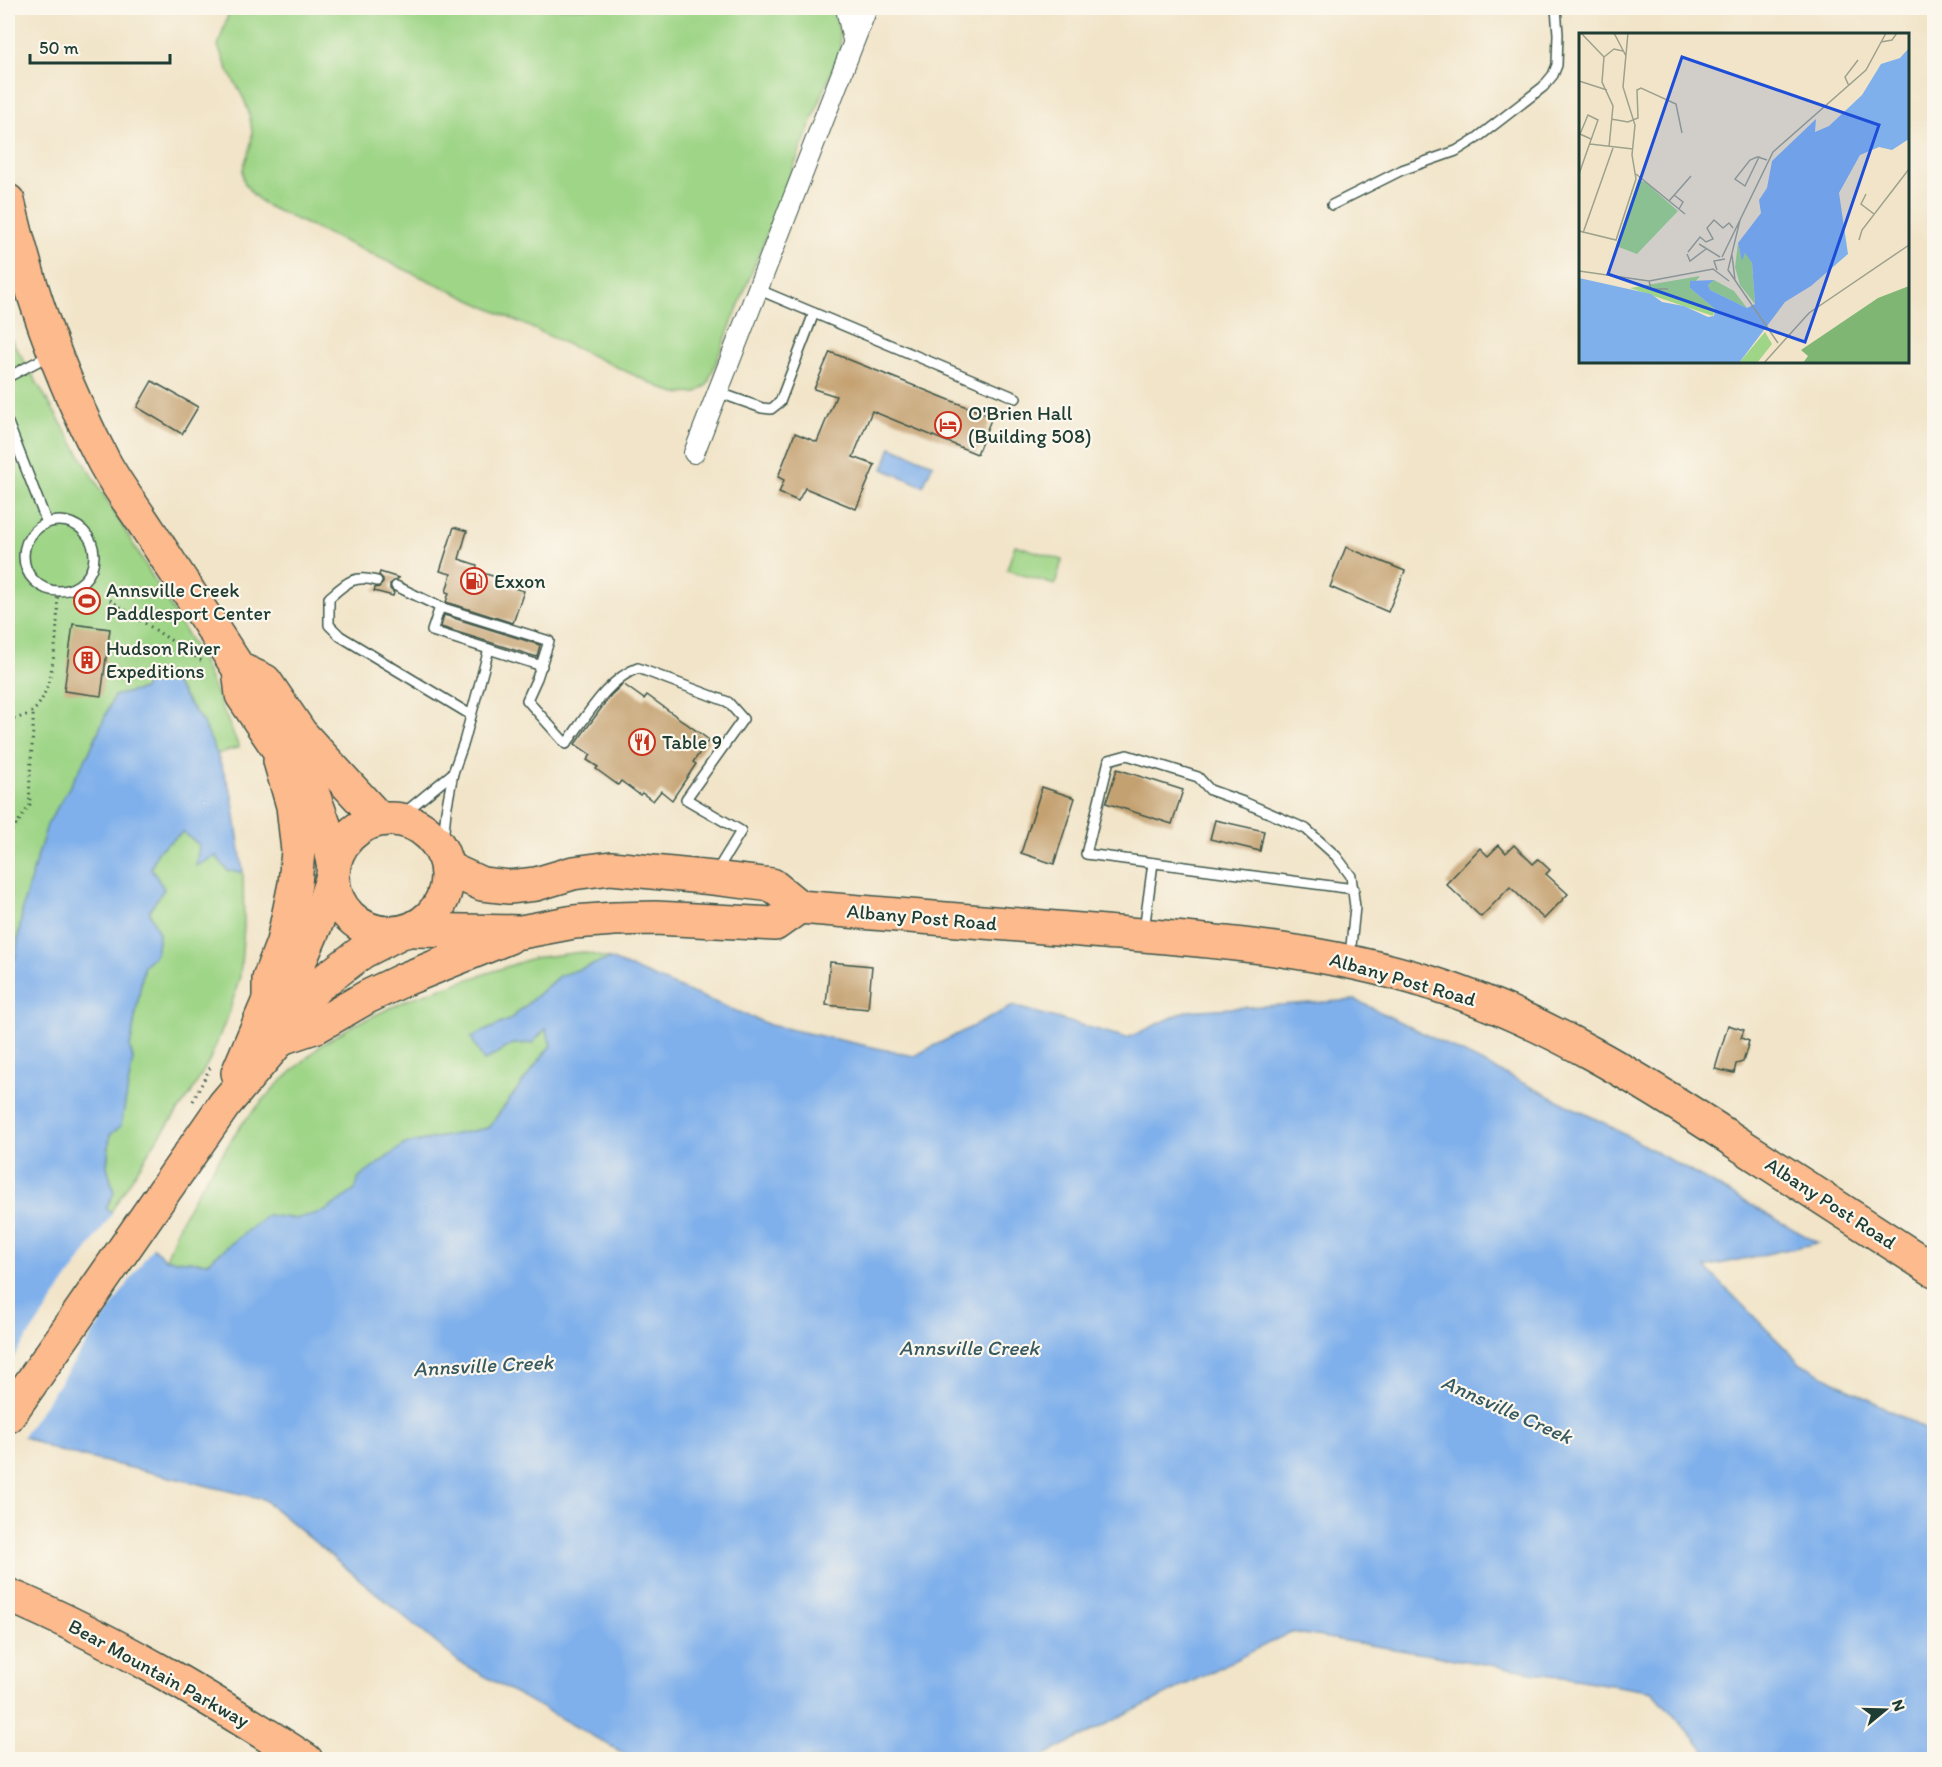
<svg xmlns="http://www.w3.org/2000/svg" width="1942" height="1767" font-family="Itim,sans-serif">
<rect width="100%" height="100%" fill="#fbf7ec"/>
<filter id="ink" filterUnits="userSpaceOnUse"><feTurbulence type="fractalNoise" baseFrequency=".0167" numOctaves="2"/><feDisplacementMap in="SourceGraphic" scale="12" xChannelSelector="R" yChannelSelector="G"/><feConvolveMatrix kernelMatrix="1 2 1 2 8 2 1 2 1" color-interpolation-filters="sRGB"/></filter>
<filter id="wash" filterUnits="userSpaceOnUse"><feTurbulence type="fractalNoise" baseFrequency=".008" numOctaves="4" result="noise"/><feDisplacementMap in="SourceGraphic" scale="24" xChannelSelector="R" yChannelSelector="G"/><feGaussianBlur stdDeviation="1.35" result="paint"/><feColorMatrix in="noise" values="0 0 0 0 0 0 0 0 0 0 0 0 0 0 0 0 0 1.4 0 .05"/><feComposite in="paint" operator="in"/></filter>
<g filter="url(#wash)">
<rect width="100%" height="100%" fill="#f1e4c8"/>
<g fill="#9fd587" stroke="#5f895e" stroke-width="1.5">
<path d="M 228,8 L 836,8 L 841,48 L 707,385 L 696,393 L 675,394 L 267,206 C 219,171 258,164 251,124 C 248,101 239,91 229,72 C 225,64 222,55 218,46 L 229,12 Z"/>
<path d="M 8,334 L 201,658 L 239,747 L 217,754 L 203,723 L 172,680 L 145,689 L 114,696 L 24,901 L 15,959 L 8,964 Z"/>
<path d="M 1015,545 L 1062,560 L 1055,585 L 1007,570 Z"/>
<path d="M 183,832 L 199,845 L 216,855 L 228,871 L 243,872 L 244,926 L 240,976 L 229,1013 L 210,1059 L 190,1095 L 155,1142 L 111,1212 L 106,1208 L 114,1193 L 107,1166 L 110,1135 L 133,1059 L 130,1048 L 144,965 L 156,954 L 159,934 L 149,911 L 164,889 L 151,868 L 158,851 Z"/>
<path d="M 582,952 L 610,959 L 559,976 L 509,1020 L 471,1037 L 484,1061 L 513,1044 L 532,1043 L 546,1029 L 551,1046 L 488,1128 L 405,1144 L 355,1190 L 325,1211 L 296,1219 L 267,1215 L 207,1263 L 166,1259 L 180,1222 L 196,1194 L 242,1124 L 275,1087 L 321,1045 L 350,1027 L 409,999 L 533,958 Z"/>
</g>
<g fill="#80b0eb" stroke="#507690" stroke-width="1.5">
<path d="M 891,447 L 933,464 L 923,486 L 883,469 Z"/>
<path d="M 164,674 L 172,680 L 203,723 L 217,754 L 232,795 L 243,872 L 228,871 L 216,856 L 196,866 L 199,845 L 183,832 L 158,851 L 151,868 L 164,889 L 149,911 L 159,934 L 156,954 L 144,965 L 130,1048 L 133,1059 L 121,1126 L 110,1135 L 107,1166 L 114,1193 L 106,1208 L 166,1259 L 207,1263 L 267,1215 L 296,1219 L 325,1211 L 355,1190 L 359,1178 L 405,1144 L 488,1128 L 551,1045 L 546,1029 L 532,1043 L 513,1044 L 484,1061 L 471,1037 L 509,1020 L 559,976 L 610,959 L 770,1025 L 914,1056 L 1013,1006 L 1127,1038 L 1186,1011 L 1356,1000 L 1606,1124 L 1818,1243 L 1705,1267 L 1799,1362 L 1934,1434 L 1934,1759 L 1712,1759 L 1653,1692 L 1291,1632 L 1037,1759 L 634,1759 L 459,1662 L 263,1499 L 55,1450 L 8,1430 L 8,964 L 15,959 L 24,901 L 47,825 L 88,755 L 114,696 L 144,689 L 151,676 Z"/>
</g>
<path fill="#f1e4c8" d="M 114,1211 L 154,1245 L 21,1439 L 8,1433 L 8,1366 Z"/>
<g id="blocks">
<g fill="#c4a171">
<path d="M 830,352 L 992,417 L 977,454 L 872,411 L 853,457 L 875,465 L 856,509 L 805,488 L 798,501 L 779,493 L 784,480 L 778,477 L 795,433 L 817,442 L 836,396 L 814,389 Z"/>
<path d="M 152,381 L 198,407 L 182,434 L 137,407 Z"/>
<path d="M 454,527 L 467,531 L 459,559 L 477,565 L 476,571 L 499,578 L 497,583 L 524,591 L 513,623 L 446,602 L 449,593 L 446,592 L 451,574 L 440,571 Z"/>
<path d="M 1346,547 L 1405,571 L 1388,612 L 1330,587 Z"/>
<path d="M 380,572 L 399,578 L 390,584 L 390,589 L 394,593 L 393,596 L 374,591 L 375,588 L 379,587 L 383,583 L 383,579 L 379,575 Z"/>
<path d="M 444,615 L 540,645 L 537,657 L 441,627 Z"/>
<path d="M 73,624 L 110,629 L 101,696 L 64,691 Z"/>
<path d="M 623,684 L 644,699 L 647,695 L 709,740 L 693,762 L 696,764 L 672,800 L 661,791 L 653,801 L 642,793 L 640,795 L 621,781 L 618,785 L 596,769 L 598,767 L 587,760 L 591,755 L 575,744 L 611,695 Z"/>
<path d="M 1117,769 L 1183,790 L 1172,824 L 1106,803 Z"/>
<path d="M 1042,787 L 1075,798 L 1054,864 L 1021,853 Z"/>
<path d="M 1215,820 L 1264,831 L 1260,851 L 1210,839 Z"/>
<path d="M 1499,845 L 1506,853 L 1514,845 L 1533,864 L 1538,859 L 1550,870 L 1546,874 L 1568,894 L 1544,919 L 1510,887 L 1481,917 L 1446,884 L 1480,848 L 1488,856 Z"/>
<path d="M 830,962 L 872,966 L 868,1009 L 826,1005 Z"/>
<path d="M 1728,1025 L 1744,1030 L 1741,1038 L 1749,1041 L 1743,1062 L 1736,1064 L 1734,1073 L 1715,1069 Z"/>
</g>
</g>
</g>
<g filter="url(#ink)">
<use href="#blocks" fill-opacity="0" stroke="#3e564a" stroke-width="1.5"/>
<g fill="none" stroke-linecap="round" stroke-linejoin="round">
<defs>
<g id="lane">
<path d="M 1332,205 L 1402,170 L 1456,151 L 1477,138 L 1543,87 L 1553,75 L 1557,65 L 1558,34 L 1556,8"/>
<path d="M 757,289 L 1016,398"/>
<path d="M 8,377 L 50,355"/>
<path d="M 717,392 L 762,408 L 771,409 L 780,402 L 814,313"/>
<path d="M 8,423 L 47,523"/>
<circle cx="59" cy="556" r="35"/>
<path d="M 377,581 C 354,574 346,583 329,598 L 329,625 L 340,636 L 471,715"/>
<path d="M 396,586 L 440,607 L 549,641 L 537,678 L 527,700 L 566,744 C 585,719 607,679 638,668 L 728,702 L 743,719 L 686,799 L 741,831 L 716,872"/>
<path d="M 440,607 L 432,631 L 542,666"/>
<path d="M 393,818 L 409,809 L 453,773"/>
<path d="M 442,851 L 446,811 L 453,773 L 464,742 L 489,649"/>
<path d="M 1144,930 L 1153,863"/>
<path d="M 1350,956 L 1355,907 L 1351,876 L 1336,856 L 1306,829 L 1246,803 L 1210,790 L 1198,777 L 1127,755 L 1109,760 L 1086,854 L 1354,889"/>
</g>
<g id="street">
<path d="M 846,8 L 853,40"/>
<path d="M 694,453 L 867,8"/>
</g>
<g id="highway">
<path d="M 8,201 C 29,291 61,380 104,462 C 117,486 134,508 149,531 C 179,577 209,623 239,669 L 242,695 L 279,750 L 303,776 L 313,794 L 326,830 L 333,863"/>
<path d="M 239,669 L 265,681 L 301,734 L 379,819"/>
<circle cx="390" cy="876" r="57"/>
<path d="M 447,868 L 482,884 L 509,887 L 536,884 L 573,873 L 611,868 L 713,878 L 772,885 L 799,907 C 901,915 1003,924 1105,932 C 1215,941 1324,949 1431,983 C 1542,1018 1642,1080 1739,1144 C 1804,1186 1869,1228 1934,1270"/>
<path d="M 415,930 L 521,932 L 574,922 L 614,919 L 655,918 L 775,924 L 799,907"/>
<path d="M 269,1000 L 269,979 L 283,942 L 295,884 L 298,851 L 293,806 L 280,761"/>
<path d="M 281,1038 L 317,1026 L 367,997 L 403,980 L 509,937"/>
<path d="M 238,1073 L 269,1000 L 288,988 L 321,912 L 333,876"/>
<path d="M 8,1416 L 224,1105 L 281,1038 L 291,1018 L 316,987 L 362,952 L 397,934"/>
<path d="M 8,1595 C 112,1639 210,1698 306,1760"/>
</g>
</defs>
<use href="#lane" stroke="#3e564a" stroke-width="12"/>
<use href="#street" stroke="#3e564a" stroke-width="22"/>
<use href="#highway" stroke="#3e564a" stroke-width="36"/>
<g stroke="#3e564a" stroke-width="3" stroke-dasharray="1.5 4.5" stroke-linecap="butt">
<path d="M 110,600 L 202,661"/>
<path d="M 8,720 C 15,719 27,716 33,711 C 55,693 59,618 57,591"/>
<path d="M 8,848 L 11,832 L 30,805 C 28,774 34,744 33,713"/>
<path d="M 193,1101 L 212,1064"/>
</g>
<use href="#lane" stroke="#fff" stroke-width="9"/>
<use href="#street" stroke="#fff" stroke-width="20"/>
<use href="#highway" stroke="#fcba8d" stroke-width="33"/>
</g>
</g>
<defs>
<symbol id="hotel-ring" viewBox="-11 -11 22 22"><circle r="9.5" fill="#fbf7ec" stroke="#c8321e" stroke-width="1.5"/><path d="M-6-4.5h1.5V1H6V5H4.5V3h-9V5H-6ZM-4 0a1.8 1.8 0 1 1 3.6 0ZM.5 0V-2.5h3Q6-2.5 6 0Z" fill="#c8321e"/></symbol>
<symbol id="fuel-ring" viewBox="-11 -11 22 22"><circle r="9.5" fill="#fbf7ec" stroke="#c8321e" stroke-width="1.5"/><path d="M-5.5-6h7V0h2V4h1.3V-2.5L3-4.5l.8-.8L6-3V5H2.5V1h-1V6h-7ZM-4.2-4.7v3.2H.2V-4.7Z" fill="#c8321e"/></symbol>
<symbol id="stadium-ring" viewBox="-11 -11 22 22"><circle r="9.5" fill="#fbf7ec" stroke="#c8321e" stroke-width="1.5"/><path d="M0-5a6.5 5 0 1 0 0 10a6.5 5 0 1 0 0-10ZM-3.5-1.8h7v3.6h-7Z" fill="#c8321e"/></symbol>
<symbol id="building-ring" viewBox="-11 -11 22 22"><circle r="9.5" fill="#fbf7ec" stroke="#c8321e" stroke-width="1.5"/><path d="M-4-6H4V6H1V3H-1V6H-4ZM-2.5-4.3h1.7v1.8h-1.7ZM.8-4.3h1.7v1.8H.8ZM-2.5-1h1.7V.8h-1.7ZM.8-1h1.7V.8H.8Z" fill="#c8321e"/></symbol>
<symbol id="restaurant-ring" viewBox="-11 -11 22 22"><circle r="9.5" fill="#fbf7ec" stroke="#c8321e" stroke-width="1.5"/><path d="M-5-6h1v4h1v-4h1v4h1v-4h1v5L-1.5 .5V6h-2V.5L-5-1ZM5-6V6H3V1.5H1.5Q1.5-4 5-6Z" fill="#c8321e"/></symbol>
</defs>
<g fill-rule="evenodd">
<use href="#hotel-ring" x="933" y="410" width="30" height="30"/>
<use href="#fuel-ring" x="459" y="566" width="30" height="30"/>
<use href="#stadium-ring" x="72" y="586" width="30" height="30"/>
<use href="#building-ring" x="72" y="645" width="30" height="30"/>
<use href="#restaurant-ring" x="627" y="727" width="30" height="30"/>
</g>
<g text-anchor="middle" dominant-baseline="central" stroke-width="4.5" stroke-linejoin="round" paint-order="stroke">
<g font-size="20" fill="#1f3d34" stroke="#fbf7ec" text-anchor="start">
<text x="968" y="413">O'Brien Hall<tspan x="968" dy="23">(Building 508)</tspan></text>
<text x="494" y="581">Exxon</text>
<text x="106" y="590">Annsville Creek<tspan x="106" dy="23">Paddlesport Center</tspan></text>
<text x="106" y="648">Hudson River<tspan x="106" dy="23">Expeditions</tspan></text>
<text x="662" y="742">Table 9</text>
</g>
<g font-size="20" fill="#1f3d34" stroke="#fbf7ec">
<text transform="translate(922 917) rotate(5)">Albany Post Road</text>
<text transform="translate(1403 979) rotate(16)">Albany Post Road</text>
<text transform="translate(1831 1203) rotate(33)">Albany Post Road</text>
<text transform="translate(159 1673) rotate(29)">Bear Mountain Parkway</text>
</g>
<g font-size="21" font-style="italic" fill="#375a62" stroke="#fbf7ec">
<text x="969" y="1347">Annsville Creek</text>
<text transform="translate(483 1365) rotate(-3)">Annsville Creek</text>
<text transform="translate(1507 1409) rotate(24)">Annsville Creek</text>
</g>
</g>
<g transform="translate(1579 33)">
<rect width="330" height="330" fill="#f1e4c8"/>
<path d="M 59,147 L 66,149 L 99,178 L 58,221 L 37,213 ZM 159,210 L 162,223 L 167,220 L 173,230 L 176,271 L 161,252 L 156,234 ZM 121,243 L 111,255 L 136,276 L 134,283 L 51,255 ZM 135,247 L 155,258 L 168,275 L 131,257 L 129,252 ZM 186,299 L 193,311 L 178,330 L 160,330 Z" fill="#9fd587"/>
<path d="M 330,253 L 330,330 L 224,330 L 229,323 L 222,317 L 299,265 Z" fill="#7fb674"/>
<path d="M 330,15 L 330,106 L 313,117 L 300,114 L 281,122 L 260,160 L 269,221 L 232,253 L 206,269 L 160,330 L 0,330 L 0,245 L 72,261 L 83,269 L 105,273 L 129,284 L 135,283 L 136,276 L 111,255 L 111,248 L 135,247 L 129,252 L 131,257 L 168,275 L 176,271 L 173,230 L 166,220 L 163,228 L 159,210 L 182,180 L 180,167 L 188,155 L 193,128 L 237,86 L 236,99 L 250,93 L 283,62 L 302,31 L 321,25 Z" fill="#80b0eb"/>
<path fill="none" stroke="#9da18d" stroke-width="1.5" d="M 2,0 L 25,24 L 23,49 L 34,73 L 30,114M 35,0 L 47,23M 302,9 L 313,7 L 318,0M 25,24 L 35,16 L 44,18M 0,48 L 28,57M 270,53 L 266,44 L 279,27M 32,86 L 49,89 L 59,85 L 58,57 L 62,55 L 97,71 L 103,100M 11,111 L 54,116M 180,124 L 166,153 L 156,146 L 171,127 L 178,124 L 180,124 L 182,125 L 188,127M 0,141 L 19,87 L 9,82 L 1,101 L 12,106M 57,141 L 106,181M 287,161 L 282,171 L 295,181M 95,162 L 104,169 L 100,176M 90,168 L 112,143M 0,198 L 37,207 L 57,146 L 53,122 L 56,92 L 44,54 L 49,0M 4,200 L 34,115M 280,207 L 283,197 L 330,136M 120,211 L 141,224M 109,219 L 121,204 L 127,209 L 134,206 L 128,195 L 135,187 L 144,195 L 150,190 L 154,195M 108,221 L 111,228 L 127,216M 153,222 L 156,247M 143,224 L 161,187M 138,237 L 135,228 L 146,226M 0,238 L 70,248 L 134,236 L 150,248M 70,248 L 72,256 L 89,256M 199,310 L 149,237 L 161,187 L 194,119 L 287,37 L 307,0M 185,330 L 230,280 L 330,212"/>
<path fill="#1d4ed8" fill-opacity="0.15" stroke="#1d4ed8" stroke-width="3" d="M 103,24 L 300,92 L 226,309 L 29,241 Z"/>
<rect width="330" height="330" fill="none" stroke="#1f3d34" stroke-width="3"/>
</g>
<rect width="1942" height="1767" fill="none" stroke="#fbf7ec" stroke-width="30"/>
<g transform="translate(1885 1710) rotate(71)" stroke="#fbf7ec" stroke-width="4.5" paint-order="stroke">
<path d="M0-4.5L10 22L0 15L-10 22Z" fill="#1f3d34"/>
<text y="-9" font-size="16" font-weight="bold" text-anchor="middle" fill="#1f3d34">N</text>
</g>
<path d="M30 54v9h140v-9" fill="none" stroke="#1f3d34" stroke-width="3"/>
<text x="39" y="54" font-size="18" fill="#1f3d34" stroke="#fbf7ec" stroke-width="4.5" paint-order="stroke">50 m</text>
</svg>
